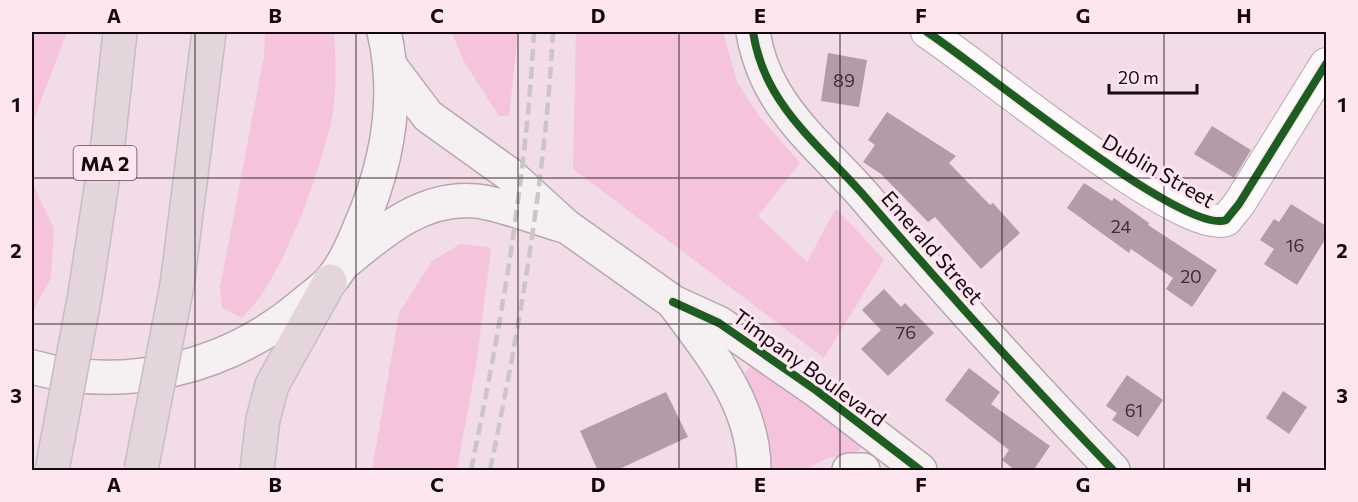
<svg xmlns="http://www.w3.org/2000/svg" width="1358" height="502" font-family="Commissioner,sans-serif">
<rect width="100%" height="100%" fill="#f2dce7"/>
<g fill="#f5c3dc">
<path d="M 32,32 L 67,32 L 32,124 Z"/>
<path d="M 265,32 L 334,32 C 336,60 337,95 331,123 C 317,179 283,279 242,318 L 222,308 L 220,288 L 264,56 Z"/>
<path d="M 452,32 L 518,32 L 509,116 L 499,116 L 463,60 Z"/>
<path d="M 576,32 L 723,32 L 737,82 L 759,116 L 800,163 L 758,216 L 807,262 L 836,208 L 884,260 L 824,358 L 573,169 Z"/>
<path d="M 32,183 L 54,228 L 51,278 L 32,312 Z"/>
<path d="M 460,244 L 488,247 L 491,251 L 476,365 L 457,470 L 372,470 L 399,313 L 432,261 Z"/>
<path d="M 754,360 L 864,442 L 857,454 L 828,458 L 804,470 L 768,470 L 759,414 L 745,373 Z"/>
</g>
<g fill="#b39ca8">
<path d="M 828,53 L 867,60 L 859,107 L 821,101 Z"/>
<path d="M 887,112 L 956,156 L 949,163 L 990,205 L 993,203 L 1020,233 L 981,269 L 935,217 L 928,222 L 881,174 L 863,162 L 875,145 L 868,140 Z"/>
<path d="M 1212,126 L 1251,150 L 1234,178 L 1194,154 Z"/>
<path d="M 1084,183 L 1112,201 L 1114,198 L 1149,223 L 1148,225 L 1217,270 L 1192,307 L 1166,289 L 1173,278 L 1131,249 L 1129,253 L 1067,208 Z"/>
<path d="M 1291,204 L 1326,226 L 1326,238 L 1297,285 L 1264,264 L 1274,249 L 1260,240 L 1274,219 L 1279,222 Z"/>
<path d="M 884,289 L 901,307 L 905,303 L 934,333 L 888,376 L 861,349 L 881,330 L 862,310 Z"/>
<path d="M 969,368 L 1000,392 L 991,404 L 1050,446 L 1033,471 L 1016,471 L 1002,460 L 1009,450 L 945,400 Z"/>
<path d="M 1127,375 L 1163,400 L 1138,437 L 1112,420 L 1117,413 L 1106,406 Z"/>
<path d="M 1283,391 L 1307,407 L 1289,434 L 1266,418 Z"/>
<path d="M 666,392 L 688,437 L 615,471 L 598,471 L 580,431 Z"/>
</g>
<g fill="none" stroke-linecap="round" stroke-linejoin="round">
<defs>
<path id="street" d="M 927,32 C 973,61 1183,236 1226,220 L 1239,204 L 1326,64"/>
<g id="secondary">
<path d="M 753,32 C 756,51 764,74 774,91 C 797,131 836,163 866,198 C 946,291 1028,382 1113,470"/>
<path d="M 391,67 L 428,116 L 509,174 L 566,226 L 673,302 L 719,323 L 817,391 L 920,470"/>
<path d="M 348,260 C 385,229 425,196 476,201 C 499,203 536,218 561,225"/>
<path d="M 675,305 C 712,355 754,405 754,470"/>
<path d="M 32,367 C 125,393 227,368 301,306 C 311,297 324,289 332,279 C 345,263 352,246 360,227 C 387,165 400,99 384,32"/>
<path d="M 849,470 L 863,470"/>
</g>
<g id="highway">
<path d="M 177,285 L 209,32"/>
<path d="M 85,294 L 108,143 L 120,32"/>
<path d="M 257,470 L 263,419 L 272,385 L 330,281"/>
</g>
</defs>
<use href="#street" stroke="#b8a7af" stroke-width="34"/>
<use href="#secondary" stroke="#b8a7af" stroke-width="36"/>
<use href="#highway" stroke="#c7bcc2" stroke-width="36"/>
<use href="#street" stroke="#fdfafb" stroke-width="32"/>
<use href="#secondary" stroke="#f5f0f2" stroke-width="33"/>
<use href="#highway" stroke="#e4d5dd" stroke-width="33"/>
<g stroke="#cbc5c8" stroke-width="4.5" stroke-dasharray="12 6" stroke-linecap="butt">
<path d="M 471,470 C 501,325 526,180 534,32"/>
<path d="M 490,470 C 520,326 545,180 553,32"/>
</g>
<defs>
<g id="highway-bridge">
<path d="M 52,470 L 85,294"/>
<path d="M 141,470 L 177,285"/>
</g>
</defs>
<use href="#highway-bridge" stroke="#c7bcc2" stroke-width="36" stroke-linecap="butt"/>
<use href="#highway-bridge" stroke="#e4d5dd" stroke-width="33"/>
<defs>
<g id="cycleway">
<path d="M 753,32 C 756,51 764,74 774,91 C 797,131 836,163 866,198 C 946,291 1028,382 1113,470"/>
<path d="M 927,32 C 973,61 1183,236 1226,220 L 1239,204 L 1326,64"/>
<path d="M 673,302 L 719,323 L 817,391 L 920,470"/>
</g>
</defs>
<use href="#cycleway" stroke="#fde6f0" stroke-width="11"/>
<use href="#cycleway" stroke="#1b5e20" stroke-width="8"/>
</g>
<path fill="none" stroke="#150910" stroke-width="1.5" stroke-opacity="0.55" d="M 195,32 L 195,470M 356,32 L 356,470M 518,32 L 518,470M 679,32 L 679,470M 840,32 L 840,470M 1002,32 L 1002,470M 1164,32 L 1164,470M 32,178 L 1326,178M 32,324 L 1326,324"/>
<g text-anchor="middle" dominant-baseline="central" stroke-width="6" stroke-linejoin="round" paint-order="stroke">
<g font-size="18" fill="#3c2e36">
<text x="844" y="80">89</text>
<text x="1121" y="226">24</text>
<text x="1295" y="245">16</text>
<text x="1191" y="276">20</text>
<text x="906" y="332">76</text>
<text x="1134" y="410">61</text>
</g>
<rect fill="#fde6f0" stroke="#5b4b53" stroke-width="1.5" x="73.5" y="146" width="63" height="34" rx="4.5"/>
<g font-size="20" font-weight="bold" fill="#150910">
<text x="105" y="163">MA 2</text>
</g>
<g font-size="21" fill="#150910" stroke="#fde6f0">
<text transform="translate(1159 170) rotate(30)">Dublin Street</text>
<text transform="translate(933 247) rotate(49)">Emerald Street</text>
<text transform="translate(810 367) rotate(36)">Timpany Boulevard</text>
</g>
</g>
<rect width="1358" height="502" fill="none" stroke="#fde6f0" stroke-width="66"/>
<path d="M1109 84v9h88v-9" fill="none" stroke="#150910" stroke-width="3"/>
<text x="1118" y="84" font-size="18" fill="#150910" stroke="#fde6f0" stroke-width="4.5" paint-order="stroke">20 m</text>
<rect x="33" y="33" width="1292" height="436" fill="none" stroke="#150910" stroke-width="2"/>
<g font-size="20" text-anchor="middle" font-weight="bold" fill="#150910">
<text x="114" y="23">A</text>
<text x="275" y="23">B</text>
<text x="437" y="23">C</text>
<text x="598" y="23">D</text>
<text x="760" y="23">E</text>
<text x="921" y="23">F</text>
<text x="1083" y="23">G</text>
<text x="1244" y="23">H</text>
<text x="16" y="112">1</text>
<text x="1342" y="112">1</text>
<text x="16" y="258">2</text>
<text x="1342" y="258">2</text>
<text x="16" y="403">3</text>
<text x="1342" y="403">3</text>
<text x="114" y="492">A</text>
<text x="275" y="492">B</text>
<text x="437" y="492">C</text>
<text x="598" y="492">D</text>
<text x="760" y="492">E</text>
<text x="921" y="492">F</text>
<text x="1083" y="492">G</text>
<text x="1244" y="492">H</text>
</g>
</svg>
